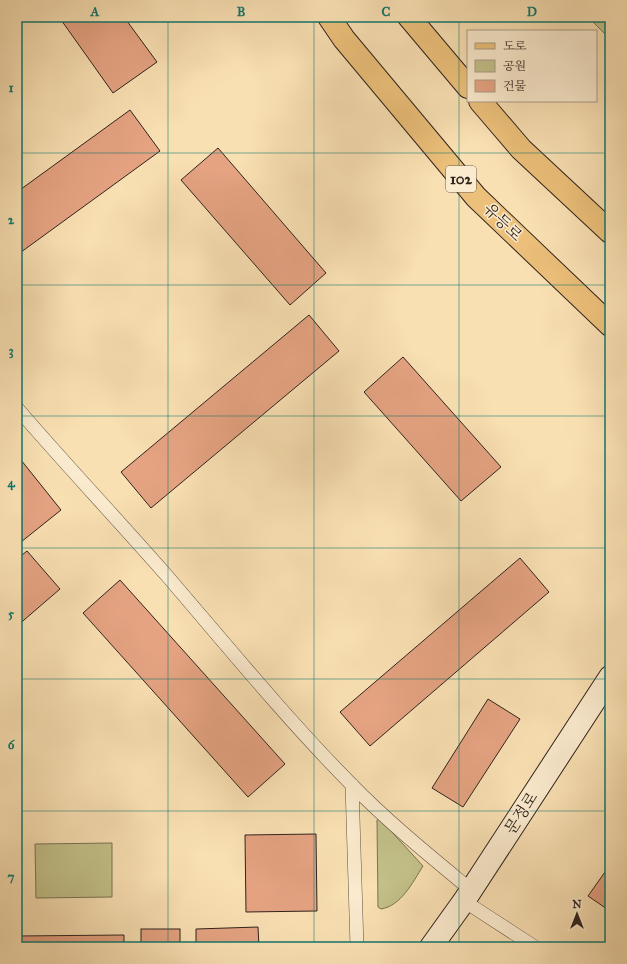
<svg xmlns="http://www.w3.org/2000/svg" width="627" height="964" font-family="'IM FELL Great Primer','Noto Serif KR',serif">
<rect width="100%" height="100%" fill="#f9e0b3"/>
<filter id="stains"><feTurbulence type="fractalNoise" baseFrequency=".005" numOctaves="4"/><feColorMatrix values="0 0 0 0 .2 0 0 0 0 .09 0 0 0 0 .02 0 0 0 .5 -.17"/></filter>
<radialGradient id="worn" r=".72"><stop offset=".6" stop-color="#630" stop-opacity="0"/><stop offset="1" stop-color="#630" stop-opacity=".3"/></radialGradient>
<g fill="#c3c189" stroke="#7a7254">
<path d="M 588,17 L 610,17 L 610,39 Z"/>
<path d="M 380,819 L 423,866 C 413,882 401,906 381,909 L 378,907 L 377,820 Z"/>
<path d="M 112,843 L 112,897 L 36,898 L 35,844 Z"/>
</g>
<g fill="#e5a382" stroke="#30231e">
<path d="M 59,17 L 124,17 L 157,62 L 113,93 Z"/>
<path d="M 130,110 L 160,151 L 17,255 L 17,192 Z"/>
<path d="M 218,148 L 326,273 L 290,305 L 181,180 Z"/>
<path d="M 309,315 L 339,351 L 151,508 L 121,472 Z"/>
<path d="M 403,357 L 501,467 L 461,501 L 364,392 Z"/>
<path d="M 17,455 L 61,510 L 21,542 L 17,538 Z"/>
<path d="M 27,551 L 60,589 L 17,626 L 17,559 Z"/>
<path d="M 520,558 L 549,592 L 370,746 L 340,712 Z"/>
<path d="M 120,580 L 285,764 L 248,797 L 83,613 Z"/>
<path d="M 488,699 L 520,719 L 463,807 L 432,788 Z"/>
<path d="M 316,834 L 317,911 L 246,912 L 245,835 Z"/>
<path d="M 610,865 L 610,911 L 588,896 Z"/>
<path d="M 258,927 L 259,947 L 204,947 L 204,943 L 196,943 L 196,929 Z"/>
<rect x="141" y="929" width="39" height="18"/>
<path d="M 124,935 L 124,947 L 17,947 L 17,936 Z"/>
</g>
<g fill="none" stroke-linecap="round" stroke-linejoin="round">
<defs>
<g id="lane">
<path d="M 17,408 C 66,465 118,520 168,577 C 228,647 286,718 351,784 C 388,822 430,856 471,890"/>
<path d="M 352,785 L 357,947"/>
<path d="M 464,901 L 535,947"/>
</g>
<path id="secondary" d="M 431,947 L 464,901 L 610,677"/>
<g id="primary">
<path d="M 329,17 L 344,39 L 476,197 L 610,325"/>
<path d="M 409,17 L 468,87"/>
<path d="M 480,101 L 521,149 L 610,232"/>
</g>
</defs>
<use href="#lane" stroke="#625243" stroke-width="14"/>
<use href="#secondary" stroke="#30231e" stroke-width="24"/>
<use href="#primary" stroke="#30231e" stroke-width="24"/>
<use href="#lane" stroke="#fbebce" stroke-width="13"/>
<use href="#secondary" stroke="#fbebce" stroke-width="22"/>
<use href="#primary" stroke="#ecc07a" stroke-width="22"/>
</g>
<path fill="none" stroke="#0f766e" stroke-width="1" stroke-opacity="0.55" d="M 168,17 L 168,947M 314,17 L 314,947M 459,17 L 459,947M 17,153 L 610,153M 17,285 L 610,285M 17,416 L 610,416M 17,548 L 610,548M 17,679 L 610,679M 17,811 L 610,811"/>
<g text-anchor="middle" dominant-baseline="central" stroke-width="3" stroke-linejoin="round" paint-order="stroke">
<rect fill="#fbebce" stroke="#6d5f53" stroke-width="1" x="446" y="166" width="30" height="26" rx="3"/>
<g font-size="15" font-weight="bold" fill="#30231e">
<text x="461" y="179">102</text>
</g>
<g font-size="16" fill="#30231e" stroke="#fbebce">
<text transform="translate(503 222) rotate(44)">유등로</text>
<text transform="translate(521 813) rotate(-57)">문정로</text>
</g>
</g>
<rect width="627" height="964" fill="none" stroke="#f9e0b3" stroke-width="44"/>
<rect x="467" y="30" width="130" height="72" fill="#fbebce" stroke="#aa9b88"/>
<rect x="475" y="43" width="20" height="6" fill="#ecc07a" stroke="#aa9b88"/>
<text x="503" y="50" font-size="12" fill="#30231e">도로</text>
<rect x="475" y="60" width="20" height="12" fill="#c3c189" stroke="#aa9b88"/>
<text x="503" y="70" font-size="12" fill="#30231e">공원</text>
<rect x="475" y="80" width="20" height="12" fill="#e5a382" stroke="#aa9b88"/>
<text x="503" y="90" font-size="12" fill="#30231e">건물</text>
<g transform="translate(577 914)" stroke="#fbebce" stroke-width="3" paint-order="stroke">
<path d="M0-3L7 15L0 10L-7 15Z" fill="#30231e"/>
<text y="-6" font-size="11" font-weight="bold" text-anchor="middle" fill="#30231e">N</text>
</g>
<rect x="22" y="22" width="583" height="920" fill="none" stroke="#0f766e" stroke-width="1.5"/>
<g font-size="13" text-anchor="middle" font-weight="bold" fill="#0f766e">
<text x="95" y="16">A</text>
<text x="241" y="16">B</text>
<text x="386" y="16">C</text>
<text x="532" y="16">D</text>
<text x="11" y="92">1</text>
<text x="11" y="224">2</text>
<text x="11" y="355">3</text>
<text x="11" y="487">4</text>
<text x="11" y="618">5</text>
<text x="11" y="749">6</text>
<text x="11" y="881">7</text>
</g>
<rect width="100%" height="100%" filter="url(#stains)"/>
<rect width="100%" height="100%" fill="url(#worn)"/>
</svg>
